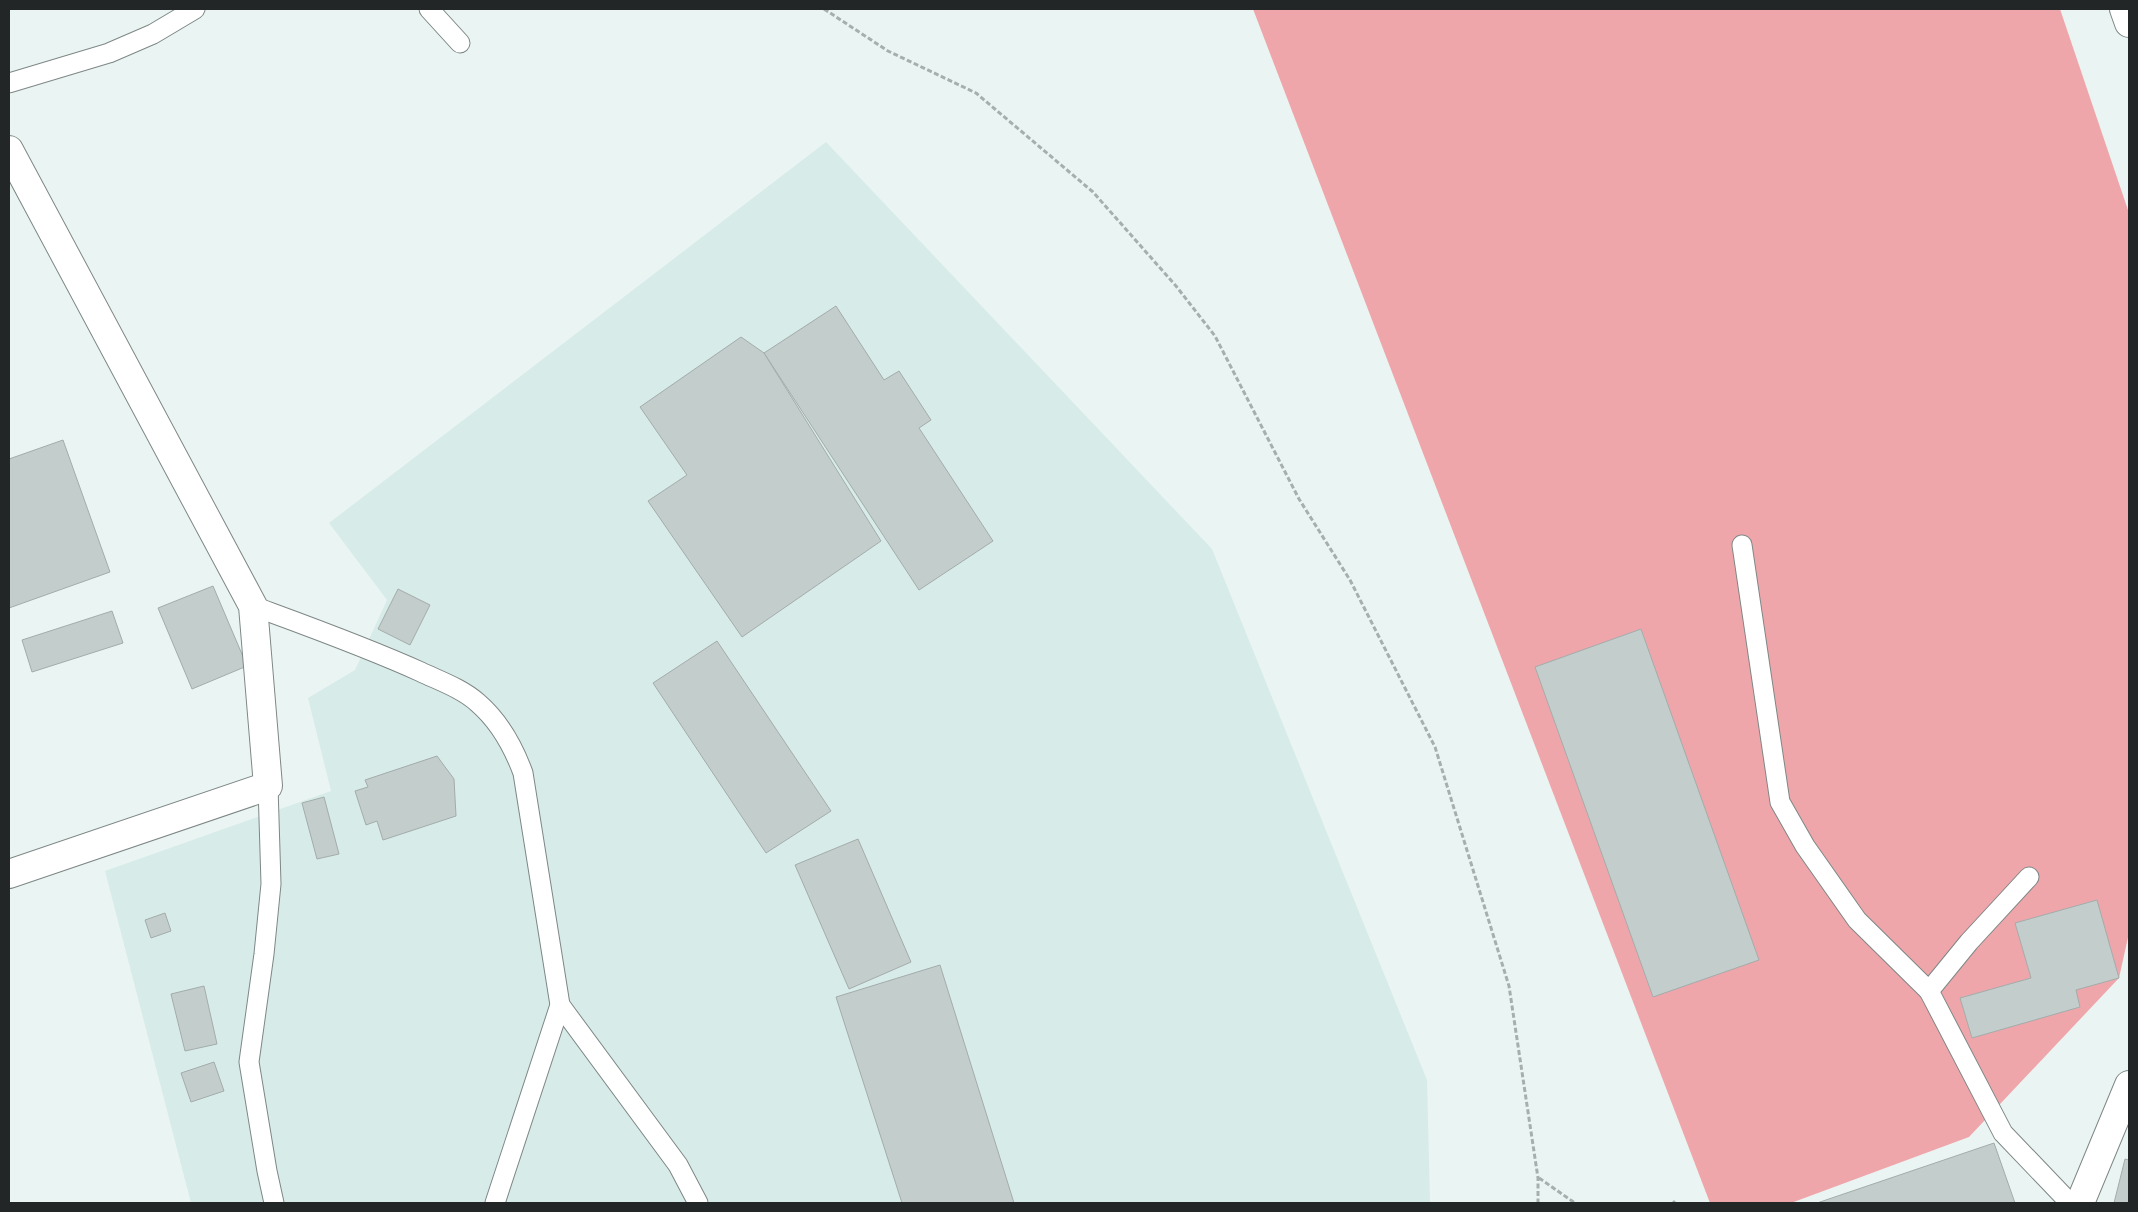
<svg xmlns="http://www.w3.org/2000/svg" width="2138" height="1212" font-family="Helvetica,sans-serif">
<rect width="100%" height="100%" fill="#eaf5f3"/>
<path fill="#d7ebe8" d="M 826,142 L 1212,549 L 1427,1080 L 1430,1203 L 191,1203 L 105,871 L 331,791 L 308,698 L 355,670 L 387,600 L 329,523 Z"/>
<path fill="#efa6ab" d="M 1253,9 L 2060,9 L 2129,213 L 2129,933 L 2119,978 L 1969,1137 L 1791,1203 L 1710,1203 Z"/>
<g fill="#c3cdcc" stroke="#a3acab">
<path d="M 836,306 L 884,380 L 899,371 L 931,420 L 919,428 L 993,541 L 919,590 L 764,353 Z"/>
<path d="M 741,337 L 764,353 L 881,541 L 742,637 L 648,501 L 687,475 L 640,407 Z"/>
<path d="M 63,440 L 110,572 L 9,608 L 9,459 Z"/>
<path d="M 213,586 L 247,666 L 192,689 L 158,608 Z"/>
<path d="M 398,589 L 430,605 L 410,645 L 378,629 Z"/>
<path d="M 112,611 L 123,643 L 32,672 L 22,640 Z"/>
<path d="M 1641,629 L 1759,960 L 1653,997 L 1535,667 Z"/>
<path d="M 717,641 L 831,811 L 766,853 L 653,683 Z"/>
<path d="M 437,756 L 454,779 L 456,816 L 383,840 L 377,821 L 366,825 L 355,791 L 368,787 L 365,780 Z"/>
<path d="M 324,797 L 339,854 L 317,859 L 302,803 Z"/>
<path d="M 858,839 L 911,962 L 849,989 L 795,865 Z"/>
<path d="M 2097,900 L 2119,978 L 2076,990 L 2080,1007 L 1972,1038 L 1960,998 L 2031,978 L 2015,923 Z"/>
<path d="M 165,913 L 171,931 L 151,938 L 145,920 Z"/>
<path d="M 940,965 L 1014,1203 L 902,1203 L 836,997 Z"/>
<path d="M 204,986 L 217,1044 L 185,1051 L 171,994 Z"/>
<path d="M 214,1062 L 224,1091 L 191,1102 L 181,1073 Z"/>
<path d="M 1994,1143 L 2015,1203 L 1817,1203 Z"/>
<path d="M 2125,1159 L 2129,1160 L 2129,1203 L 2114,1203 Z"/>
</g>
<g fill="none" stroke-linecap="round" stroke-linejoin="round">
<defs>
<g id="service">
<path d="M 429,9 L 460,43"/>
<path d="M 9,83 L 109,53 L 153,34 L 195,9"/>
<path d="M 1742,545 L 1780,802 L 1805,846 L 1857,920 L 1929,991"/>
<path d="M 253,606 C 310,627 366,647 421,672 C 440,681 463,689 478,703 C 500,722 513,746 523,773 L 560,1005 L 495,1203"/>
<path d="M 268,786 L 271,884 L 264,954 L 249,1062 L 267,1171 L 274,1203"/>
<path d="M 2029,877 L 1969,942 L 1929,991 L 2003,1133 L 2070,1203"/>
<path d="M 560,1005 L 678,1165 L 698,1203"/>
</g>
<g id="minor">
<path d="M 2124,9 L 2129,23"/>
<path d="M 9,150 L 253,606 L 268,786 L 9,874"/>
<path d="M 2080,1203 L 2129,1085"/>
</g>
</defs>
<use href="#service" stroke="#7e8786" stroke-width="21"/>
<use href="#minor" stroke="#7e8786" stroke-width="30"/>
<g stroke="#a7afae" stroke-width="3" stroke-dasharray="5 2.5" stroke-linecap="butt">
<path d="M 824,9 L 888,51 L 976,93 L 1093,192 L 1176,286 L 1215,336 L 1299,499 L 1350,580 L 1435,747 L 1509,986 L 1538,1178 L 1538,1203"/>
<path d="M 1539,1178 L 1575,1203"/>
<path d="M 1673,1203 L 1675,1201"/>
</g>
<use href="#service" stroke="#fff" stroke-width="19"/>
<use href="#minor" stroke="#fff" stroke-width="28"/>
</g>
<rect width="2138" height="1212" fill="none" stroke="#232626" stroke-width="20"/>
</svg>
